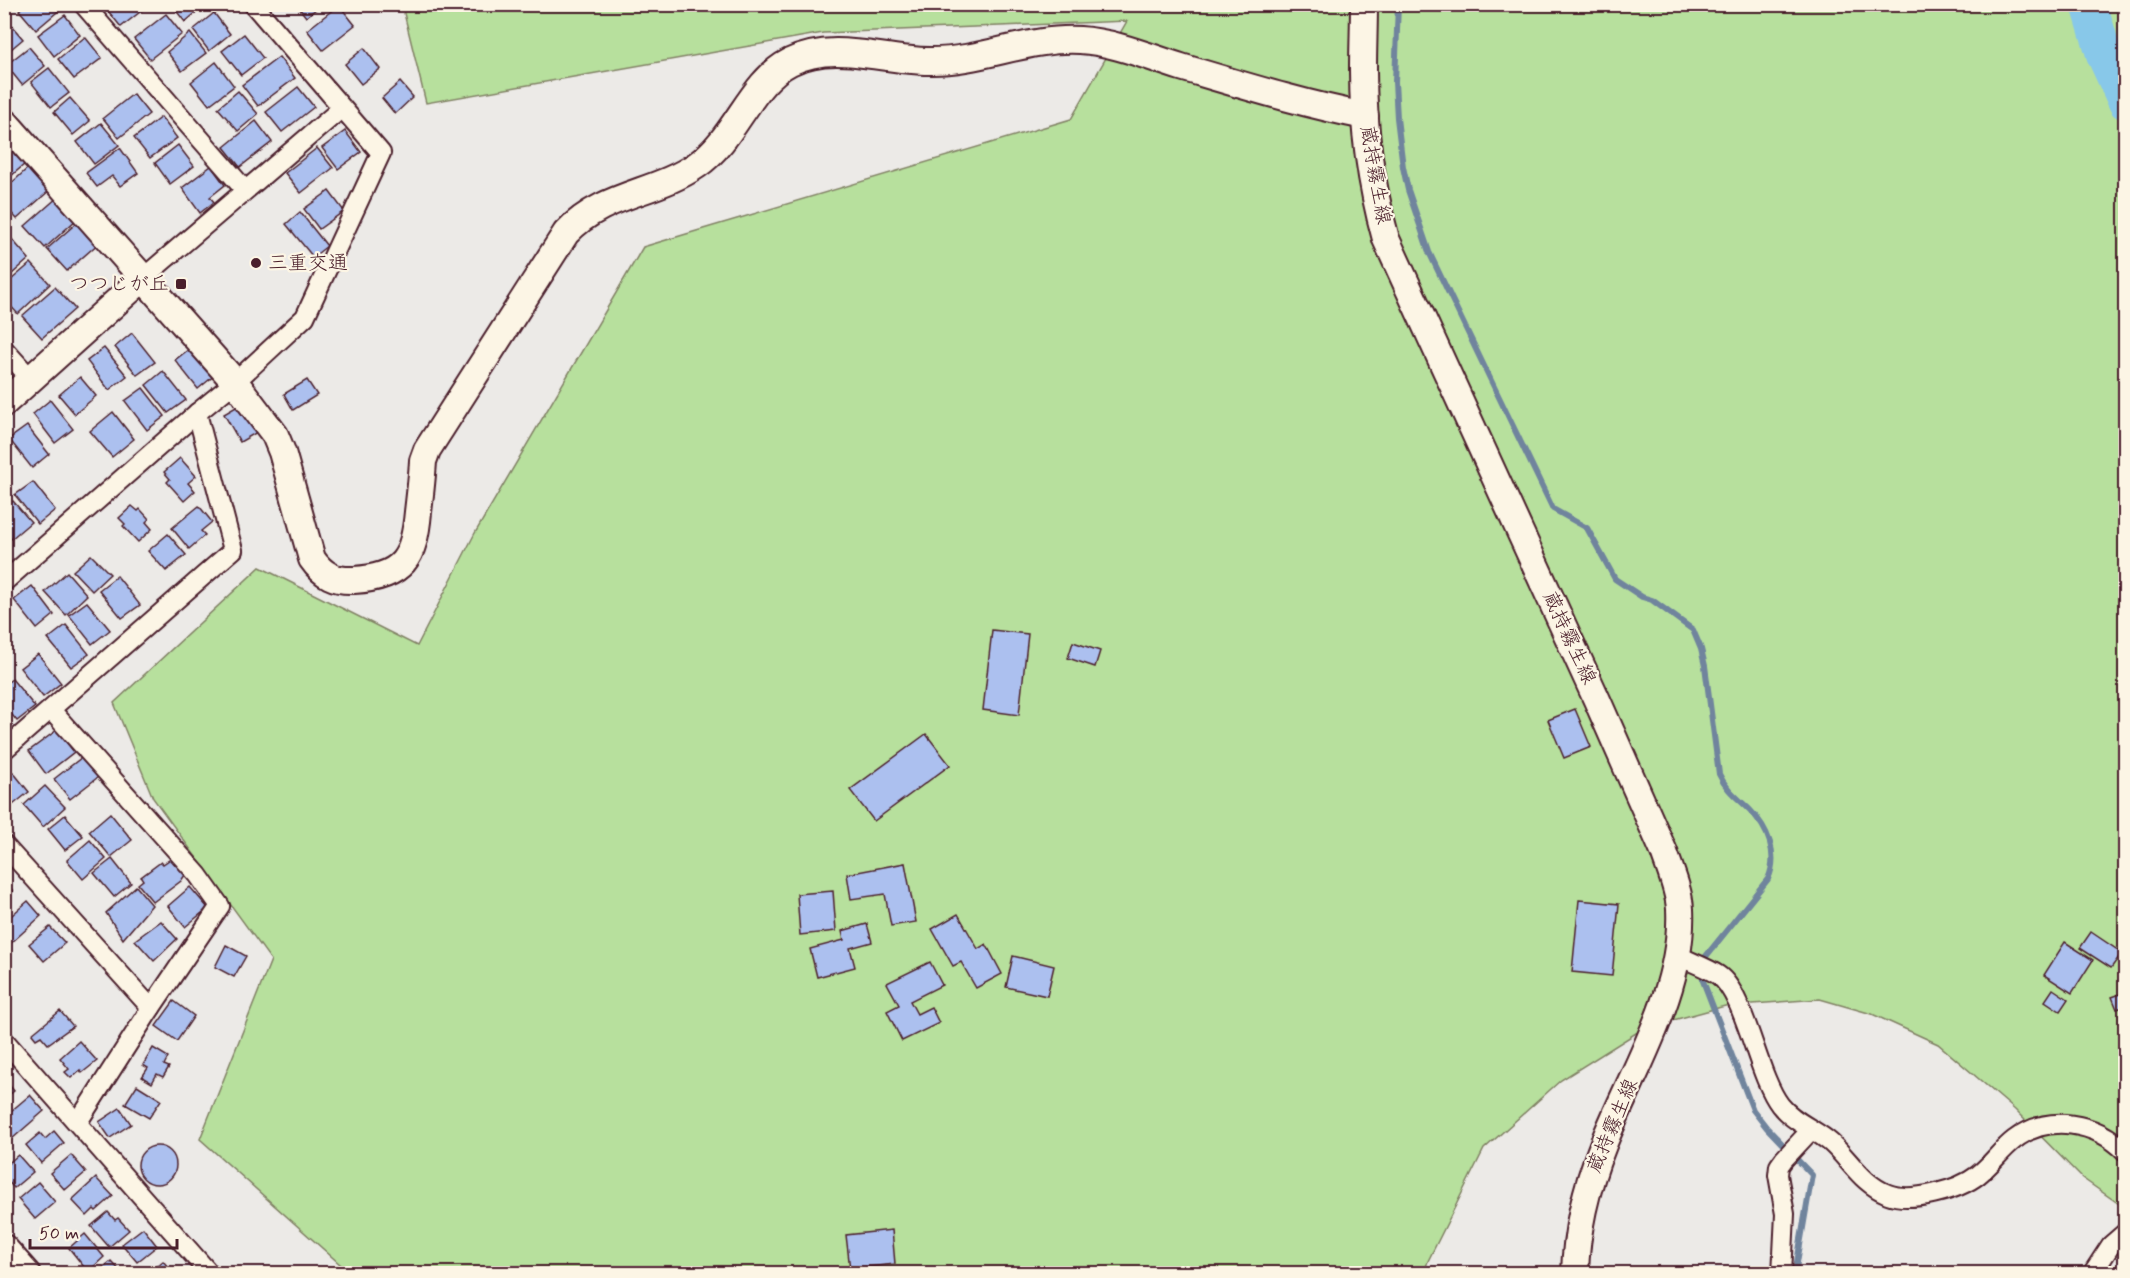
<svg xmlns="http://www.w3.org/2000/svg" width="2130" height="1278" font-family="Mynerve,'Klee One',sans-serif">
<rect width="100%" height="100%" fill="#eceae7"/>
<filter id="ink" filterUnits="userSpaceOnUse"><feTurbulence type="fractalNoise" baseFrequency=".0167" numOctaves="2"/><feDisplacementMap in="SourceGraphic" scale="12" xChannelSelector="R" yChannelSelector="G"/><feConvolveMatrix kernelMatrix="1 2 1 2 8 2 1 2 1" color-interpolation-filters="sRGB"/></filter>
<g filter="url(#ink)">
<path fill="#b7e09d" stroke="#808064" stroke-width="1.5" d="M 402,5 L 2125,5 L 2125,1208 L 2082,1178 L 2015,1110 L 1938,1044 L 1872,1014 L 1820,999 L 1725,1006 L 1644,1028 L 1561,1080 L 1484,1149 L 1428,1261 L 1424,1273 L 350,1273 L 200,1139 L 271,960 L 153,798 L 114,703 L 260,567 L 417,646 L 475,533 L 643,247 L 1071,119 L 1127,21 L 823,33 L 426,103 Z"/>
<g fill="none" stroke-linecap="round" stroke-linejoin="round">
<path stroke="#6f849d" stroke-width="6" d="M 1398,4 L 1395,82 L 1397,118 L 1403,167 L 1408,190 L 1429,252 L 1553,509 L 1587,528 L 1615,579 L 1642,597 L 1652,600 L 1693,630 L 1701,649 L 1705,666 L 1719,774 C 1726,790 1738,798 1750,810 C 1768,828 1779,855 1768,879 L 1703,960 L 1703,981 L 1753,1110 L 1767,1128 L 1812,1175 L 1795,1274"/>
<path stroke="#88c8e9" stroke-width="36" d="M 2089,4 L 2104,54 L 2126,102"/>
</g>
<g fill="#acc0ef" stroke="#4a1f2b" stroke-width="1.5">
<path d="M 26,4 L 62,4 L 63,7 L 36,30 L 19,10 Z"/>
<path d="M 108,4 L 150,4 L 121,27 L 105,7 Z"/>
<path d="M 171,4 L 206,4 L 185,22 Z"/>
<path d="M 296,4 L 322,4 L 306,17 Z"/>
<path d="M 339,5 L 355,25 L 323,50 L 307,30 Z"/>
<path d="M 214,13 L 230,34 L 209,51 L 193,30 Z"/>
<path d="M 166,14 L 182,34 L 150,59 L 134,39 Z"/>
<path d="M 65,15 L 80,35 L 54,56 L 38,35 Z"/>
<path d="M 6,19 L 23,39 L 4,55 L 4,20 Z"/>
<path d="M 190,33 L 206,53 L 182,71 L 167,52 Z"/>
<path d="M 244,34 L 263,58 L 241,75 L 222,51 Z"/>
<path d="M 85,37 L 102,58 L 74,79 L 58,59 Z"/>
<path d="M 29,47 L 45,66 L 22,85 L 6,65 Z"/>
<path d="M 364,48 L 380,69 L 361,84 L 345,64 Z"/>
<path d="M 279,57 L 295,78 L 258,106 L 242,85 Z"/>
<path d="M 216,62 L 234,86 L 209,105 L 191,82 Z"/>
<path d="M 49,68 L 69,93 L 51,107 L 31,82 Z"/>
<path d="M 400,82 L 413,97 L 395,114 L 382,98 Z"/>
<path d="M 298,87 L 314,107 L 282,132 L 266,112 Z"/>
<path d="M 238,91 L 258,114 L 238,131 L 218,108 Z"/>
<path d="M 133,94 L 149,114 L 119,138 L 103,118 Z"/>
<path d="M 70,98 L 90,121 L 73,135 L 54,112 Z"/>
<path d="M 161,117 L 177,138 L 150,158 L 134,138 Z"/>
<path d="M 256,121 L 272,142 L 240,167 L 224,147 Z"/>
<path d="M 101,123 L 119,145 L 94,164 L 77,142 Z"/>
<path d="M 345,131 L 361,152 L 338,169 L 322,148 Z"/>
<path d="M 7,144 L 25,164 L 4,182 L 4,146 Z"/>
<path d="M 178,145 L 194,166 L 170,184 L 155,163 Z"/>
<path d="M 120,148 L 138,173 L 120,186 L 112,176 L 97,187 L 86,173 Z"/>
<path d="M 317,148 L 333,168 L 301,193 L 285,173 Z"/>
<path d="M 211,166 L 225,185 L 210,197 L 214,202 L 200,213 L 182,188 Z"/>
<path d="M 29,167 L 50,190 L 17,219 L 4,205 L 4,190 Z"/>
<path d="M 329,191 L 344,211 L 319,229 L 304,209 Z"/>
<path d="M 58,197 L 77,219 L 45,248 L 25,226 Z"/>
<path d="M 300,212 L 327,246 L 313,257 L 286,224 Z"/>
<path d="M 80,220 L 100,242 L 67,271 L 47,249 Z"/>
<path d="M 10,237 L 29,259 L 4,281 L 4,242 Z"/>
<path d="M 31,263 L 50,284 L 18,314 L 4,299 L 4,286 Z"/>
<path d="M 55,287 L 75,309 L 42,338 L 22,316 Z"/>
<path d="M 132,333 L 155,362 L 137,375 L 115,347 Z"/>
<path d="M 193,346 L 215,375 L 198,389 L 175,360 Z"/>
<path d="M 104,348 L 127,376 L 109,390 L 87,361 Z"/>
<path d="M 163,371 L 186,400 L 168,413 L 146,385 Z"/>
<path d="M 80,377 L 96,396 L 75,414 L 59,395 Z"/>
<path d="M 307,380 L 317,395 L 293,410 L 284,394 Z"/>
<path d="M 143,388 L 165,416 L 147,430 L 125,401 Z"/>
<path d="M 50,400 L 73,429 L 55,443 L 33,414 Z"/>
<path d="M 243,403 L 259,431 L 240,442 L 224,414 Z"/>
<path d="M 113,412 L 134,439 L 112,457 L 90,431 Z"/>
<path d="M 27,426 L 49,454 L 32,468 L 9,439 Z"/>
<path d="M 180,458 L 196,476 L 188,483 L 195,491 L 184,501 L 167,482 L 170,479 L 164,472 Z"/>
<path d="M 33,482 L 55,510 L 38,524 L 15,495 Z"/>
<path d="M 13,501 L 31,522 L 4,545 L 4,508 Z"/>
<path d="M 132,506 L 138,511 L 140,509 L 149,519 L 146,522 L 152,529 L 138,542 L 123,526 L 125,524 L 119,518 Z"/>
<path d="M 199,506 L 212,522 L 201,531 L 205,535 L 189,549 L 172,528 Z"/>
<path d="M 168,534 L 186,555 L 166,571 L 148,551 Z"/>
<path d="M 91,555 L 110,574 L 92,591 L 73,571 Z"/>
<path d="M 67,572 L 87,595 L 66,615 L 45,592 Z"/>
<path d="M 117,576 L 140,605 L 122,618 L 99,590 Z"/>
<path d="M 32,586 L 54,615 L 37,629 L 14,600 Z"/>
<path d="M 87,602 L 110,630 L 92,644 L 69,615 Z"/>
<path d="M 66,625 L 89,654 L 71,667 L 48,639 Z"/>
<path d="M 992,630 L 1028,634 L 1019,715 L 983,710 Z"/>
<path d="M 1073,642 L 1100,651 L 1095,667 L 1068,658 Z"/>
<path d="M 38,654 L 61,683 L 43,697 L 20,668 Z"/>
<path d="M 12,679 L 35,707 L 17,721 L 4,705 L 4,685 Z"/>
<path d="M 1575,709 L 1591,747 L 1564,758 L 1548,720 Z"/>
<path d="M 57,730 L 74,752 L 46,774 L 29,751 Z"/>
<path d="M 926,734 L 950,765 L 874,821 L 850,790 Z"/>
<path d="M 86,754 L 102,774 L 70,799 L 54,779 Z"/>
<path d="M 13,772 L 29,792 L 4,812 L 4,778 Z"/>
<path d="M 45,786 L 65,807 L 43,827 L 24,805 Z"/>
<path d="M 110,813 L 132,840 L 111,857 L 89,831 Z"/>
<path d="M 65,815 L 83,836 L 65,850 L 48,829 Z"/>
<path d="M 90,840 L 106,859 L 83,879 L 67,860 Z"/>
<path d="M 175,856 L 187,872 L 181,881 L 153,902 L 138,884 L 143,880 L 141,877 L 161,862 L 163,864 Z"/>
<path d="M 112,859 L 131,883 L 114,897 L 94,873 Z"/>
<path d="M 905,863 L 916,922 L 891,926 L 885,894 L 851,899 L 847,874 Z"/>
<path d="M 4,882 L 13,891 L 6,896 L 8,899 L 4,902 Z"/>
<path d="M 136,886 L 152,905 L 123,939 L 106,913 Z"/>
<path d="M 190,887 L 208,908 L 185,927 L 168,906 Z"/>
<path d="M 833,891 L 836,931 L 800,935 L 797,894 Z"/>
<path d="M 1579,900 L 1619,904 L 1612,976 L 1572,972 Z"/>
<path d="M 28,901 L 41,916 L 10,944 L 4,938 L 4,922 Z"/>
<path d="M 958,914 L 978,949 L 986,944 L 1002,974 L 976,988 L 961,962 L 953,966 L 932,929 Z"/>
<path d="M 161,921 L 177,939 L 154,961 L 135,940 Z"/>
<path d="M 867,924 L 872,942 L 850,948 L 855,967 L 817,977 L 810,949 L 844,940 L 842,931 Z"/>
<path d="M 50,927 L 65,943 L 44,961 L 29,944 Z"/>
<path d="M 2091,932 L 2122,953 L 2111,968 L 2080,948 Z"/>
<path d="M 2065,942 L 2093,960 L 2072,993 L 2044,975 Z"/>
<path d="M 226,945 L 246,956 L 234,977 L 215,967 Z"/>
<path d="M 1013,956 L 1054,966 L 1047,996 L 1006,987 Z"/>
<path d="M 930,962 L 942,985 L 910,1001 L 917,1014 L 931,1007 L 939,1023 L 902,1041 L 887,1011 L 899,1005 L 887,983 Z"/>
<path d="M 2053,989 L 2068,999 L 2060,1011 L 2045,1001 Z"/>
<path d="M 2126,992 L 2126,1006 L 2117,1009 L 2112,997 Z"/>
<path d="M 174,1001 L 194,1016 L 177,1041 L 156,1026 Z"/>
<path d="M 60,1011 L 73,1026 L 48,1044 L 41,1036 L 36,1039 L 32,1034 Z"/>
<path d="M 79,1041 L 97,1061 L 82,1073 L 80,1070 L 71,1078 L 65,1072 L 69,1069 L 60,1058 Z"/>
<path d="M 153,1048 L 168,1057 L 164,1065 L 169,1067 L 163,1077 L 157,1074 L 152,1083 L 142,1077 L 148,1068 L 143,1065 Z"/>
<path d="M 4,1079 L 14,1091 L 4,1099 Z"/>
<path d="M 137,1085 L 161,1100 L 149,1118 L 125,1104 Z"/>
<path d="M 30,1095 L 44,1111 L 12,1139 L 4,1130 L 4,1117 Z"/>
<path d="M 120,1108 L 131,1124 L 110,1138 L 99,1122 Z"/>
<path d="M 54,1131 L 64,1143 L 41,1163 L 26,1145 L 40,1133 L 45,1139 Z"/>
<circle cx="157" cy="1165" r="19"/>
<path d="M 18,1155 L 33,1172 L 14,1188 L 4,1177 L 4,1167 Z"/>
<path d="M 71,1155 L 86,1172 L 65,1190 L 50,1173 Z"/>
<path d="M 96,1178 L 113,1196 L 96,1211 L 94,1209 L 87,1216 L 72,1200 Z"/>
<path d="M 38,1182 L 55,1202 L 35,1219 L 18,1199 Z"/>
<path d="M 108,1212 L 115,1220 L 118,1218 L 129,1230 L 109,1247 L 91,1226 Z"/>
<path d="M 143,1228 L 157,1246 L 137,1262 L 122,1244 Z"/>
<path d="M 892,1230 L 895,1264 L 850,1269 L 846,1235 Z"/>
<path d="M 85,1234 L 104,1257 L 88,1272 L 69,1248 Z"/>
<path d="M 111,1261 L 123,1274 L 96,1274 Z"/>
<path d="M 163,1261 L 174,1274 L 147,1274 Z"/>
</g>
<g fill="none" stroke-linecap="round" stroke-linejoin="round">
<defs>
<g id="street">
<path d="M 83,4 L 245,190"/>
<path d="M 142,279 L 342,108"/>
<path d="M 4,349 L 31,379"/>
<path d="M 4,582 L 197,413 L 235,382 L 305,317 L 381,153 L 253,4"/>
<path d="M 51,710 L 198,875 L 220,906 L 151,1008 L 78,1122"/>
<path d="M 4,750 L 233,550 L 197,413"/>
<path d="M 4,845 L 151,1008"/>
<path d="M 1677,955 C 1690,962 1706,967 1718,975 C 1745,993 1757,1075 1780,1105 C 1793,1122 1815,1129 1831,1143 C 1850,1160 1862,1184 1888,1194 C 1911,1203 1959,1190 1978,1175 C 1992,1164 2001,1150 2014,1140 C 2048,1113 2096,1122 2126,1152"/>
<path d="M 4,1040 L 210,1274"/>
<path d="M 1782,1274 L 1785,1214 L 1778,1175 L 1779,1166 L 1784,1159 L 1811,1130"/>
<path d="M 2092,1274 L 2111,1245 L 2126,1232"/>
</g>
<g id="secondary">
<path d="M 1364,4 C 1364,26 1363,48 1363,70 C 1363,126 1371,185 1386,239 L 1597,700 L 1664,852 C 1670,870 1679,890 1680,909 C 1684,991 1632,1071 1603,1145 C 1587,1185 1576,1230 1575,1274"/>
<path d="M 4,121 L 235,382 L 275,435 L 282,452 L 312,559 C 323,575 335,581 354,580 C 404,577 414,557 418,512 C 420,495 422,478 423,461 L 427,450 L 566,233 C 603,193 655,194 697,165 C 736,138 750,82 790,62 C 836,40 881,61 929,61 C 981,62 1028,37 1080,40 C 1114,42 1149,57 1181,67 C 1242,85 1303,104 1365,116"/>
<path d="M 4,403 L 142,279"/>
<path d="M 4,1248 L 27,1274"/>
</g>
</defs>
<use href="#street" stroke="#4a1f2b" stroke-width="22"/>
<use href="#secondary" stroke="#4a1f2b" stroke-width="30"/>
<use href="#street" stroke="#fcf5e5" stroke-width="18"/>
<use href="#secondary" stroke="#fcf5e5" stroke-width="26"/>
</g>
</g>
<g fill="#4a1f2b" stroke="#fcf5e5" stroke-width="2">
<circle cx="256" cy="263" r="6"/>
<rect x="175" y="278" width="12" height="12" rx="3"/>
</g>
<g text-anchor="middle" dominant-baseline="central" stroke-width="4.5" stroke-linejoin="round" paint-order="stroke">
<g font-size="20" fill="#4a1f2b" stroke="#fcf5e5">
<text transform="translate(1375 175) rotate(80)">蔵持霧生線</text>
<text transform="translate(1569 638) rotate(65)">蔵持霧生線</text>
<text transform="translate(1613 1126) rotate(-67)">蔵持霧生線</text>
</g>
<g font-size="20" fill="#4a1f2b" stroke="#fcf5e5" text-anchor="start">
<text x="268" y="263">三重交通</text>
<text x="169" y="284" text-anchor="end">つつじが丘</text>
</g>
</g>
<rect width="2130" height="1278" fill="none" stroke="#fcf5e5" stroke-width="24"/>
<rect x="12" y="12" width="2106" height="1254" fill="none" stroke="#4a1f2b" stroke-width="2" filter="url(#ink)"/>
<path d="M30 1239v9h147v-9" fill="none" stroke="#4a1f2b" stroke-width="3"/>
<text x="39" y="1239" font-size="18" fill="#4a1f2b" stroke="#fcf5e5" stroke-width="4.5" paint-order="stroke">50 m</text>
</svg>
